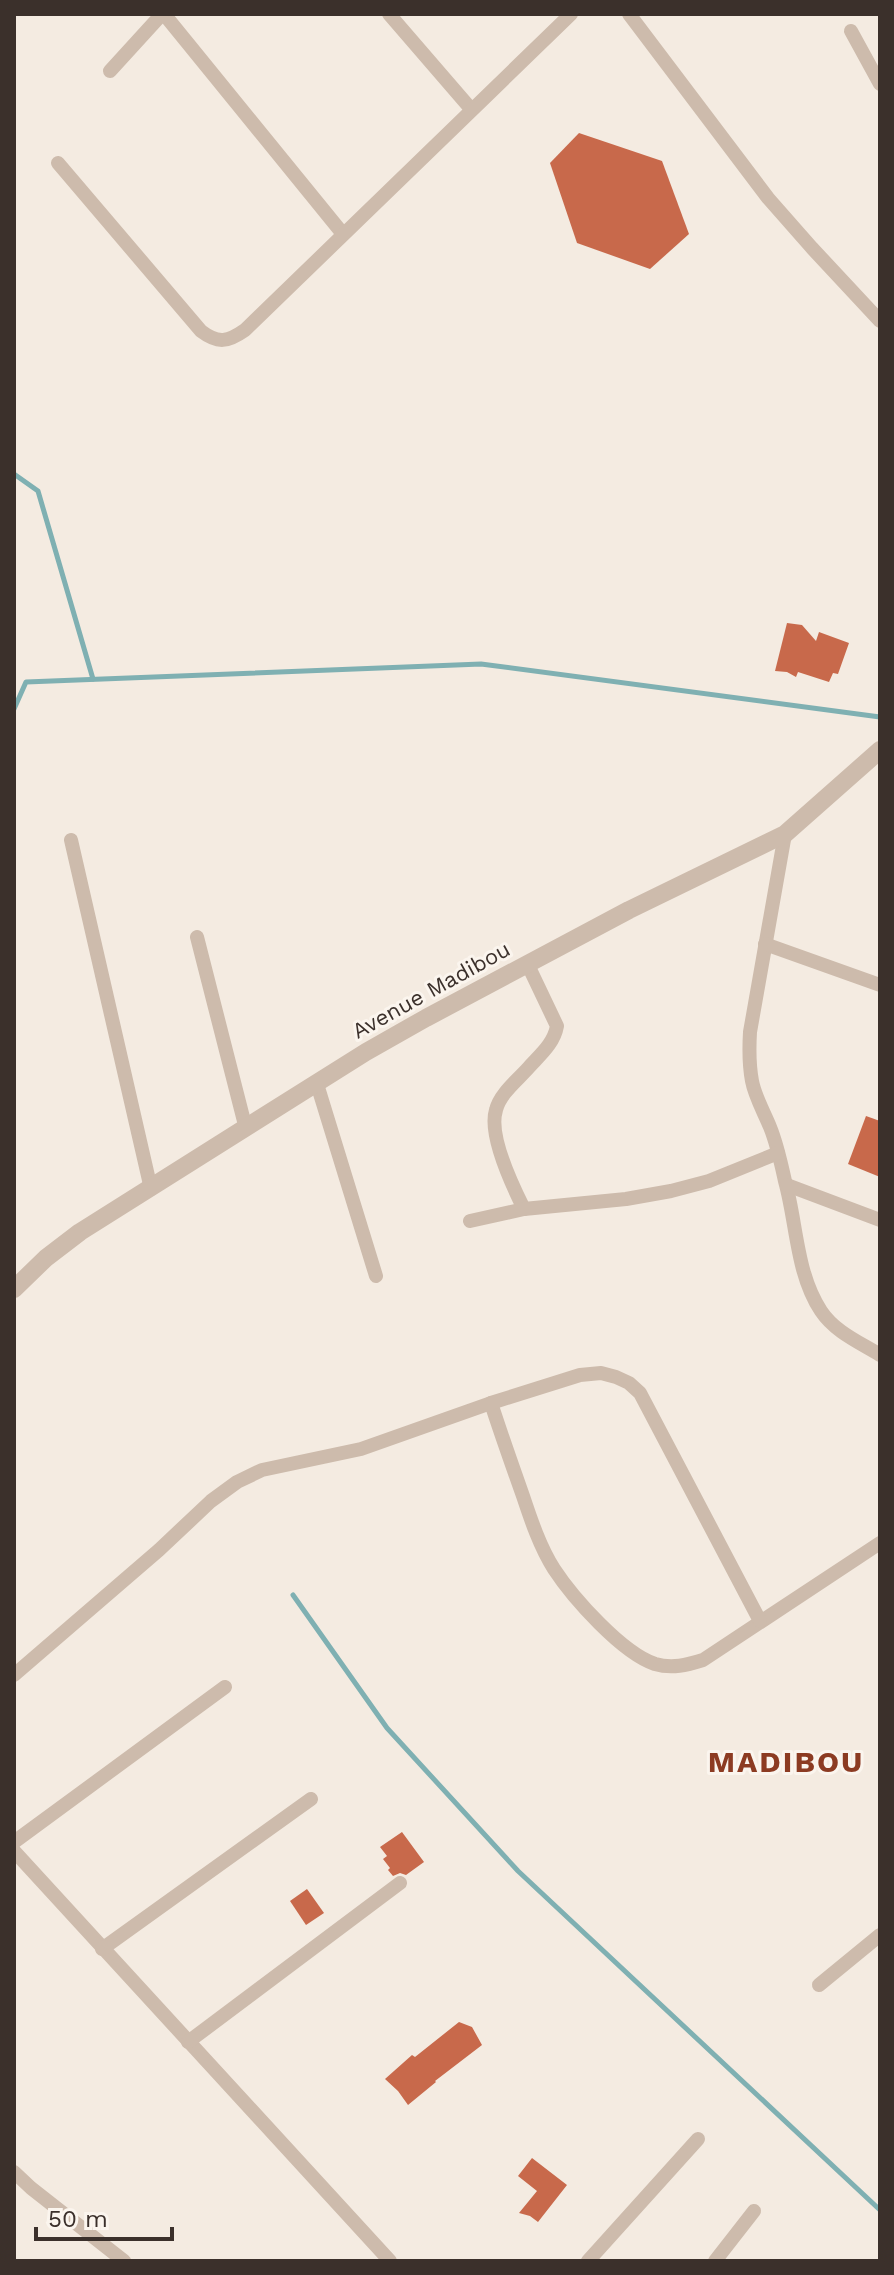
<svg xmlns="http://www.w3.org/2000/svg" width="894" height="2275" font-family="'Work Sans',sans-serif">
<rect width="100%" height="100%" fill="#f4ebe1"/>
<g fill="none" stroke-linecap="round" stroke-linejoin="round">
<g stroke="#7fb0b2" stroke-width="5">
<path d="M 14,474 L 38,491 L 93,679"/>
<path d="M 14,709 L 26,682 L 481,664 L 880,717"/>
<path d="M 293,1595 L 387,1728 L 518,1871 L 880,2210"/>
</g>
</g>
<g fill="#c8694b">
<path d="M 579,133 L 662,161 L 689,234 L 650,269 L 577,243 L 550,163 Z"/>
<path d="M 787,623 L 802,625 L 816,641 L 819,632 L 849,643 L 838,674 L 833,673 L 829,682 L 798,672 L 796,677 L 787,672 L 775,671 Z"/>
<path d="M 866,1116 L 880,1121 L 880,1177 L 848,1164 Z"/>
<path d="M 402,1832 L 424,1862 L 406,1875 L 400,1873 L 393,1876 L 388,1870 L 390,1868 L 383,1859 L 387,1856 L 380,1847 Z"/>
<path d="M 307,1889 L 324,1913 L 306,1925 L 290,1901 Z"/>
<path d="M 459,2022 L 472,2027 L 482,2045 L 435,2081 L 436,2082 L 408,2105 L 398,2091 L 385,2079 L 412,2055 L 415,2057 Z"/>
<path d="M 532,2158 L 567,2185 L 538,2222 L 530,2216 L 519,2213 L 537,2191 L 518,2176 Z"/>
</g>
<g fill="none" stroke-linecap="round" stroke-linejoin="round">
<g stroke="#cdbbac" stroke-width="14">
<path d="M 164,14 L 343,234"/>
<path d="M 389,14 L 471,109"/>
<path d="M 629,14 L 768,198 L 812,248 L 880,321"/>
<path d="M 851,31 L 880,84"/>
<path d="M 110,71 L 162,14"/>
<path d="M 58,163 L 201,331 C 218,344 228,342 245,330 L 571,14"/>
<path d="M 785,834 L 750,1032 C 749,1049 749,1065 752,1081 C 755,1097 764,1112 770,1127 C 777,1144 781,1163 785,1181 C 797,1224 796,1273 821,1311 C 835,1332 859,1342 880,1355"/>
<path d="M 71,840 L 151,1189"/>
<path d="M 197,937 L 246,1129"/>
<path d="M 765,944 L 880,985"/>
<path d="M 317,1084 L 376,1276"/>
<path d="M 787,1185 L 880,1220"/>
<path d="M 524,1209 C 513,1187 488,1135 496,1110 C 500,1093 519,1079 530,1066 C 541,1054 554,1043 557,1026 L 527,963"/>
<path d="M 470,1221 L 524,1209 L 626,1199 L 671,1191 L 709,1181 L 778,1153"/>
<path d="M 491,1403 C 501,1434 512,1465 523,1496 C 531,1520 540,1547 554,1569 C 573,1598 622,1653 655,1664 C 672,1669 687,1665 703,1660 L 880,1543"/>
<path d="M 14,1675 L 159,1550 L 211,1501 L 237,1482 L 262,1470 L 361,1449 L 491,1403 L 580,1375 L 601,1373 L 616,1377 L 629,1383 L 640,1393 L 760,1621"/>
<path d="M 14,1842 L 225,1687"/>
<path d="M 14,1851 L 390,2261"/>
<path d="M 102,1949 L 311,1799"/>
<path d="M 819,1985 L 880,1935"/>
<path d="M 188,2042 L 400,1883"/>
<path d="M 14,2172 L 31,2188 L 124,2261"/>
<path d="M 588,2261 L 698,2139"/>
<path d="M 715,2261 L 754,2211"/>
</g>
<path stroke="#cdbbac" stroke-width="18" d="M 14,1289 L 46,1258 L 80,1232 L 366,1052 L 426,1018 L 629,910 L 785,834 L 880,750"/>
</g>
<g text-anchor="middle" dominant-baseline="central" stroke-width="6" stroke-linejoin="round" paint-order="stroke">
<g font-size="22" fill="#3b302b" stroke="#fbf5ee">
<text transform="translate(431 990) rotate(-29)">Avenue Madibou</text>
</g>
<g font-size="30" font-weight="bold" letter-spacing="2" fill="#8c3b22" stroke="#fbf5ee">
<text x="786" y="1761">MADIBOU</text>
</g>
</g>
<rect width="894" height="2275" fill="none" stroke="#3b302b" stroke-width="32"/>
<path d="M36 2227v12h136v-12" fill="none" stroke="#3b302b" stroke-width="4"/>
<text x="48" y="2227" font-size="24" fill="#3b302b" stroke="#fbf5ee" stroke-width="6" paint-order="stroke">50 m</text>
</svg>
